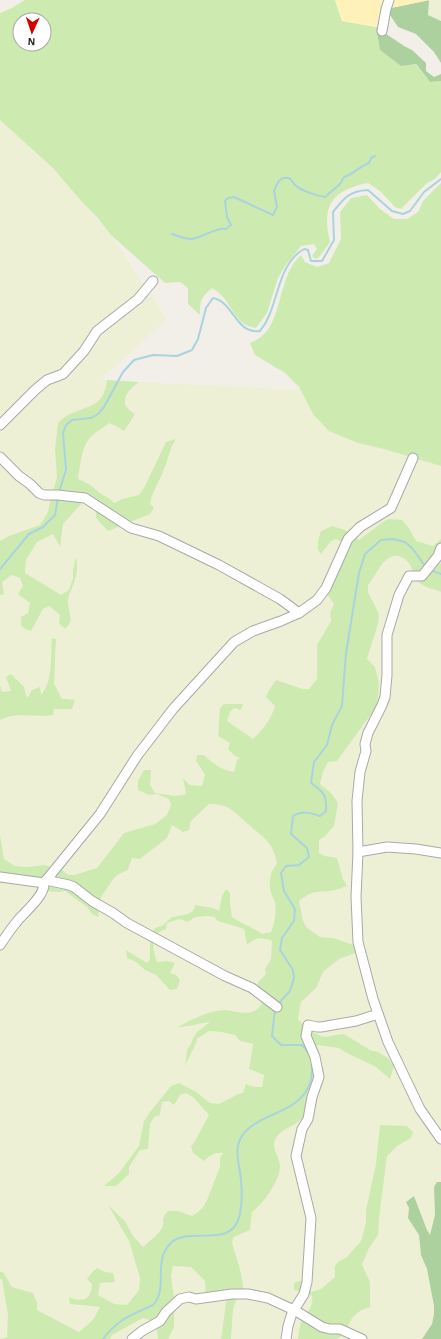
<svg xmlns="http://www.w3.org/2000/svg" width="441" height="1339" font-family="'Alegreya Sans',sans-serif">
<rect width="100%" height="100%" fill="#f2efe9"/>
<g fill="#eef0d5" fill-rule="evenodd">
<path d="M 429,0 L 441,0 L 441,21 L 428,15 Z"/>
<path d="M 0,120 L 53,168 L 111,235 L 167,319 L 101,379 L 107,380 L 106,388 L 102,398 L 92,406 L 66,416 L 56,444 L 57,477 L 47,514 L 40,525 L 9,536 L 0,541 Z"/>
<path d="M 139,382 L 300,390 L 313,414 L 358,443 L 384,449 L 441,466 L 441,539 L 433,546 L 416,541 L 409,528 L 363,536 L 359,540 L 332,526 L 321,554 L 330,542 L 335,539 L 348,544 L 331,599 L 334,603 L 330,613 L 331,621 L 317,646 L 317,679 L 310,689 L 303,689 L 276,681 L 266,697 L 275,706 L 272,717 L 265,727 L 253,739 L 227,721 L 230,712 L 233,708 L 225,704 L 219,717 L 218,736 L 230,743 L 241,758 L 237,760 L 234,773 L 224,770 L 211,762 L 204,755 L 199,767 L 205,775 L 202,787 L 190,785 L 183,778 L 186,794 L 175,796 L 157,794 L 169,799 L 171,805 L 167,815 L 155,824 L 124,833 L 97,868 L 74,875 L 68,875 L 61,869 L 44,865 L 27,867 L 16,866 L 4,859 L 0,835 L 0,720 L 5,717 L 32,714 L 54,709 L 68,699 L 62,700 L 54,684 L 56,648 L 52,638 L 50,675 L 44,691 L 40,695 L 40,687 L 27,699 L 17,681 L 11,674 L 11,691 L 2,692 L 0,685 L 0,595 L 4,594 L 2,582 L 12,575 L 20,578 L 30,603 L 28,613 L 39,617 L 43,609 L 49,606 L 60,615 L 71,617 L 68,602 L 70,591 L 76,577 L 77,558 L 69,590 L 61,595 L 25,573 L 26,560 L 37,542 L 53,534 L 59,546 L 63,534 L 63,524 L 83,502 L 96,503 L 96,518 L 154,509 L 150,504 L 151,497 L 165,466 L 171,446 L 175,440 L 166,442 L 144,488 L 139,495 L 122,499 L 114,503 L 109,498 L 102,494 L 92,485 L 78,479 L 81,459 L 86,445 L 90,438 L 109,423 L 118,427 L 134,415 L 129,411 L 125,403 L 125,398 L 133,386 Z"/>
<path d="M 390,556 L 401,557 L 407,561 L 420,584 L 441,592 L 441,1182 L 437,1182 L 434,1187 L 435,1215 L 430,1235 L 427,1230 L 423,1219 L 409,1208 L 408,1218 L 419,1235 L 421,1255 L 427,1269 L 431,1290 L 434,1314 L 432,1324 L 422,1339 L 231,1339 L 233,1309 L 238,1296 L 243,1292 L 243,1277 L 232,1243 L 234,1237 L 250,1230 L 252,1212 L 258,1208 L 280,1166 L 274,1146 L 274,1141 L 279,1133 L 300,1121 L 324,1072 L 317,1052 L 317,1045 L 339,1048 L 345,1052 L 376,1067 L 390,1078 L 378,1052 L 370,1050 L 344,1034 L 325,1038 L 319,1036 L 302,1024 L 298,1019 L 301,1002 L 315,988 L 323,972 L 339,959 L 355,953 L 333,938 L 320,937 L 306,927 L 299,901 L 306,895 L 321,891 L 331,891 L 346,886 L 343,879 L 337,858 L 325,856 L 319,853 L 319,840 L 325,836 L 331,793 L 320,784 L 321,777 L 328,762 L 354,737 L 367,722 L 367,660 L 378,624 L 379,614 L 368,592 L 368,585 L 373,580 L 385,561 Z"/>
<path d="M 208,804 L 220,804 L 235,811 L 247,823 L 266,839 L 272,847 L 276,853 L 277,864 L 270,889 L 275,902 L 274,926 L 271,932 L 262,935 L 256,929 L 242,924 L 232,917 L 230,904 L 230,893 L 222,896 L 219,911 L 193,911 L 188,914 L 172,917 L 167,922 L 180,919 L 187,922 L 196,917 L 208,916 L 214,917 L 218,921 L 244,929 L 247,945 L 252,940 L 265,938 L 272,941 L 271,959 L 265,969 L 266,974 L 261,977 L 264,998 L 262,1005 L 254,1011 L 244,1014 L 224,1010 L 210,1013 L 179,1027 L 187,1027 L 210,1021 L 197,1032 L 193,1038 L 191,1044 L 187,1050 L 186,1062 L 195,1047 L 197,1039 L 209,1031 L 229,1033 L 235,1035 L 240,1041 L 253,1044 L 250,1060 L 264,1075 L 264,1080 L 262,1087 L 255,1087 L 243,1093 L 238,1094 L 219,1104 L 210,1103 L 196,1092 L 171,1086 L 150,1112 L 144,1121 L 139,1146 L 119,1173 L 105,1186 L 129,1167 L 140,1150 L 148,1149 L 150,1124 L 154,1117 L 160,1115 L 162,1102 L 169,1101 L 185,1093 L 194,1098 L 210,1115 L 195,1141 L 191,1146 L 209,1156 L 217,1152 L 223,1153 L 220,1158 L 220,1167 L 207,1200 L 204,1206 L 198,1212 L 192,1216 L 178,1211 L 162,1217 L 162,1228 L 151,1240 L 143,1247 L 133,1236 L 125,1221 L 108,1206 L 129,1241 L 140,1278 L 139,1290 L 127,1305 L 114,1305 L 98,1295 L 100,1283 L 105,1282 L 105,1272 L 97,1268 L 92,1271 L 87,1279 L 92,1284 L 91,1291 L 89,1297 L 82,1300 L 75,1300 L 69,1297 L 78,1306 L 100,1307 L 93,1320 L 79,1332 L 62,1324 L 56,1319 L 37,1310 L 33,1293 L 12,1287 L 3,1272 L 0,1272 L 0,883 L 25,884 L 36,888 L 57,893 L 65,891 L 87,907 L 92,914 L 100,906 L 101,897 L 114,878 L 119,874 L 128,870 L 132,857 L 167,838 L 172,825 L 191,821 ZM 167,922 L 166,929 L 159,931 L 155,935 L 154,952 L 157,962 L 167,961 L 169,973 L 166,987 L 156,975 L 145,970 L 136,962 L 127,958 L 126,951 L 147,963 L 150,959 L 150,948 L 157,927 L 162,926 Z"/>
<path d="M 172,1266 L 191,1267 L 205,1281 L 205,1289 L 227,1296 L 221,1339 L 168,1339 L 174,1327 L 174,1298 L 171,1276 Z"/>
<path d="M 0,1279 L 2,1279 L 8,1315 L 7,1337 L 1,1339 L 0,1339 Z"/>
<path d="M 143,1318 L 156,1322 L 158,1339 L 110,1339 L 112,1335 Z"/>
</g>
<g fill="#cdebb0" fill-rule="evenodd">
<path d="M 25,0 L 335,0 L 342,21 L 376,27 L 380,50 L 401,66 L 415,64 L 430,82 L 441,81 L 441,172 L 435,179 L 427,183 L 401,209 L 395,207 L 380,191 L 368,183 C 332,190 321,206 330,242 L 320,256 L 316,259 L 312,256 L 317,249 L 314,244 L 301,246 L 285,266 L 278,278 L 267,313 L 256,328 C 252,327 247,326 244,324 C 230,314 230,298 212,288 C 201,297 200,301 200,315 L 188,304 L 188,288 L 180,282 L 165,283 L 111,235 L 97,217 L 83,203 L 53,168 L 0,120 L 0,13 L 12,8 ZM 20,20 L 44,20 L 44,44 L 20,44 Z"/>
<path d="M 441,183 L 441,466 L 384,449 L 358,443 L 329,431 L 313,414 L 299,387 L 285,373 L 255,355 L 250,343 C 255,341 260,338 263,335 C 282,319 279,273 301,255 L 305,262 L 317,267 L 329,263 L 341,239 L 340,212 L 351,198 L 367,195 L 380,209 L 394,219 L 407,219 L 418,212 L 423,201 Z"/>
<path d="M 107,380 L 139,382 C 126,391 117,404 135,414 L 124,431 L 118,427 L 109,423 C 103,428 94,433 89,439 C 81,450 80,466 78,479 C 90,484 91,485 100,493 C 106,497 109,497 114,503 L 122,499 L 139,495 L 144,488 L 166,442 L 176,439 C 169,449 169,458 164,469 C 160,481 152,491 150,504 L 154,508 L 150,514 L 108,531 L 96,518 L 96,504 L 83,502 L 63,524 L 60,547 L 53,534 L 37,542 L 26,560 L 25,573 L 61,595 L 69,590 L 73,578 L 73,570 L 76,557 C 77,563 78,572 75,579 C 73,587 68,594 68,603 C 69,614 75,620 65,629 L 59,623 L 60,615 L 49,606 L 43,609 L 31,631 L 25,629 L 21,625 L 21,617 L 28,613 L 30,603 L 18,594 L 23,586 L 20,578 L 12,575 L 2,582 L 4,594 L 0,595 L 0,541 L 9,536 L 40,525 L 47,514 L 57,477 L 55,449 L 58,423 C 61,420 64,417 68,415 C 88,405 104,408 107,380 Z"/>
<path d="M 389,519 L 402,520 L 409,528 L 416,541 L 433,546 L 441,539 L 441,562 L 440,563 L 441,564 L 441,592 C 435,589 426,588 421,584 C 416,581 413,570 410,565 C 407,560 403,557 398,556 C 383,554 377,576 368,585 L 368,592 L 379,614 L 378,624 L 367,659 L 375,667 L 379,683 L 378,698 L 375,709 L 337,761 L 328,762 L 323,772 L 320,784 L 331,793 L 338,803 L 334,826 L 325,836 L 319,840 L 319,853 L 325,856 L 337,858 L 343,879 L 347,886 C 341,888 336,890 330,891 C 316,892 311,891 299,901 L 303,920 L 306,927 L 320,937 L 333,938 L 348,943 L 356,946 L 355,953 L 339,959 L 323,972 L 316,988 L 301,1002 L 298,1019 C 301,1023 304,1025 308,1028 C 326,1042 325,1035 344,1034 L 370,1050 L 378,1052 L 388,1058 L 394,1066 L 390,1079 L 376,1067 L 345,1052 L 339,1048 L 317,1045 C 317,1057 325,1067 324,1078 C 323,1090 308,1115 298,1122 C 290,1128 279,1130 275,1140 C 271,1149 280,1157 280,1166 C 280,1181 263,1204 252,1212 L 250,1230 L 234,1237 L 232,1242 C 236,1259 244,1275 243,1292 L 238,1296 L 233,1309 L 231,1339 L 221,1339 L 227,1296 L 219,1301 L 206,1298 L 205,1281 L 191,1267 L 173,1266 L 171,1276 L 174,1298 L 174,1327 L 168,1339 L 158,1339 L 156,1322 L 143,1318 L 112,1335 L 110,1339 L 1,1339 L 7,1337 L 8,1315 L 2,1279 L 0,1279 L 0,1272 L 3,1272 L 12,1287 L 33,1293 L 37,1303 L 37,1310 C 52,1317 64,1325 79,1332 L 93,1320 L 100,1307 L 70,1304 L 69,1297 C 83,1303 91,1300 92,1284 L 87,1279 L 92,1272 L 97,1268 L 105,1272 L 113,1273 L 115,1282 L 100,1283 L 98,1295 L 114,1304 L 127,1305 L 139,1290 L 140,1278 L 129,1241 L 108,1205 L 125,1221 L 133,1236 L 143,1247 C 148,1242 159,1234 162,1228 C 165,1221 159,1221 168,1211 L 178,1211 L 192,1216 L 198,1212 L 204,1206 L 207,1200 L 220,1167 L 220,1158 L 223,1153 C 215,1152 210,1155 204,1161 L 193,1153 L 191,1146 L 195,1141 L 209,1115 L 194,1098 L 186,1093 L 180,1095 L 174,1105 L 169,1101 L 162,1102 L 160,1115 L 154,1117 L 150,1124 L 148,1149 L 140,1150 L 129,1167 L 129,1174 L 116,1186 L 104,1186 L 119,1173 L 139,1146 L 144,1121 L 150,1112 L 171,1086 L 179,1083 L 196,1092 L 210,1103 L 219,1104 L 238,1094 L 243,1093 L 246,1084 L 255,1087 L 262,1087 L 264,1075 L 249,1069 L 253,1044 L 240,1041 L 235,1035 L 221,1032 L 209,1031 L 197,1039 C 195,1049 188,1057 185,1067 L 187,1050 L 191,1044 L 193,1038 L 197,1032 L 210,1022 C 199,1023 189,1027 178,1027 C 187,1022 203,1014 212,1012 C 216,1011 221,1010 225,1010 C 241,1012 257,1019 264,998 L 258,987 L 258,982 L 266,974 L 265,969 L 271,959 L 272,941 C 262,937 255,937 247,945 L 244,929 L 218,921 L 214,917 L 208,916 L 196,917 L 187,922 L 180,919 L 167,923 L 166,929 C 150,934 152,948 157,962 L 167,961 L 175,963 L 170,973 L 176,975 L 180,980 L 177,989 L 170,990 L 156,975 L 145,970 L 136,962 L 127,958 L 126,950 L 147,963 L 150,959 L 150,933 L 157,927 L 162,926 L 172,917 L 188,914 L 193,911 L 195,905 L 213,908 L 219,911 L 222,896 L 226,889 L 230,893 L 230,904 L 232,917 C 242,924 253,927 262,934 L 271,932 C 275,924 276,912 275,903 C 274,898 270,893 270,888 C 269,879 271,871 277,864 C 274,843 264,838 249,825 C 233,812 231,804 209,804 L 191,821 L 189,830 L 183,832 L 172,825 L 167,838 L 140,859 L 132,858 L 128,870 L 119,874 L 114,878 L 101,897 L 98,917 L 92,914 L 87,907 L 65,891 C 51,895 39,887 25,884 C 17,883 8,883 0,883 L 0,835 L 4,859 L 15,866 L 27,867 L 44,865 L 61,869 L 68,875 L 74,875 L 97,868 L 124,833 L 155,824 L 167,815 L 171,805 L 169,799 L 157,794 L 149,795 L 138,790 L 138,781 L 144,770 L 151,770 L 150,785 L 155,793 L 175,796 L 186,794 L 183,778 L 190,785 L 202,786 L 205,775 L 196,761 L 197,755 L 204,755 C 213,764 222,770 234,772 L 237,760 L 240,758 L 235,756 L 228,749 L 230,743 L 218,736 L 220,708 L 224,704 L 243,704 L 241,710 L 234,708 L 230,712 L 227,721 L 253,739 C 263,729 271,720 275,706 L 266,697 L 269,690 L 276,680 L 303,689 L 309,689 L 317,679 L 317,645 L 331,621 L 330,613 L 334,604 L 327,594 L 347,544 L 335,539 L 330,542 L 321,554 L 318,550 L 318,541 L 321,531 L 332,526 L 345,530 L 359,540 L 384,521 Z"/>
<path d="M 52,638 L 56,639 L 54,684 L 62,699 L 68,699 L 75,700 L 72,709 L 54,709 L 53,715 C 35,718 17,711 0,720 L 0,685 L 2,692 L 11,691 L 6,677 L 11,674 L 24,687 L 27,698 L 32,690 L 40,687 L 41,695 C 54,680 50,656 52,638 Z"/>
<path d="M 380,1125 L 407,1126 L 413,1132 L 411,1138 L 397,1146 L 387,1156 L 379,1218 L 378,1235 L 369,1248 L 362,1265 L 370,1282 L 370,1307 C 354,1312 350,1318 346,1334 L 336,1339 L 298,1339 C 299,1335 299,1330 300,1326 C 303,1314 314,1310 312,1296 L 308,1293 L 294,1290 L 294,1283 L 303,1280 L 309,1282 L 311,1292 L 321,1289 L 335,1277 L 335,1266 L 338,1262 L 347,1257 L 361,1241 L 366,1223 L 366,1210 L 376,1164 Z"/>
</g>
<g fill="#add19e">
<path d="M 429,0 L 428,15 L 441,21 L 441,63 L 434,52 L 416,34 L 398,27 L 386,9 Z"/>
<path d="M 376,27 L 404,46 L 412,50 L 426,63 L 426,71 L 434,77 L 441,74 L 441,81 L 430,82 L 416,64 L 401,66 L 380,50 Z"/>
<path d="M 437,1182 L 441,1182 L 441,1339 L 422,1339 L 432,1324 L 434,1314 L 434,1306 L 427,1269 L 421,1255 L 419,1235 L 408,1218 L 409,1208 L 406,1202 L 414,1196 L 427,1230 L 430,1235 L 435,1215 L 434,1187 Z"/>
</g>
<path fill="#fff1ba" d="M 335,0 L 430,0 L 386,9 L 376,27 L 342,21 Z"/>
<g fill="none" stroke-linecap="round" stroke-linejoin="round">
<g stroke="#aad3df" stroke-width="2">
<path d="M 172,234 C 178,236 185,239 191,239 C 202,238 216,227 226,229 L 231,225 L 227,217 L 225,201 L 228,198 L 234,197 L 273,215 L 277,207 L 274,191 L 276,186 L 279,181 L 283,178 L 289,178 C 292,180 293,183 295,185 C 301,191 318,196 325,197 L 340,184 L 344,177 C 354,174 360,166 369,163 L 371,158 L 375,156"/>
<path d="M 59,492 L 66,470 L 63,433 L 66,425 L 72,420 L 91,418 L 98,414 L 104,407 L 123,372 L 134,360 L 153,355 L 177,356 L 192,350 L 198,339 L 206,308 L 213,298 C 234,302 235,334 260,331 C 262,327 266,324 267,320 C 279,297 279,263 304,249 L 308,250 L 311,261 L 322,261 L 334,240 L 333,212 C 344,198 349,191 368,190 L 392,211 L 403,214 L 410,211 L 424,192 L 441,179"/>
<path d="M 0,569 L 29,534 L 43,527 L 55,515 L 58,498"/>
<path d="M 430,570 L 441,574"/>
<path d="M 278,1004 L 290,991 L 294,978 L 293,970 L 280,950 L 282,938 L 294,921 L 295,909 L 284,891 L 281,873 L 286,866 L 299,865 L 309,857 L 307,848 L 291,834 L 293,816 C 303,811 309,812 320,816 L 326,811 C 327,794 323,792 311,783 L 314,762 L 327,745 L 332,725 L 342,706 L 346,653 L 359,573 L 365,554 L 381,540 L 393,539 L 405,542 L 413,549 L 425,566"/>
<path d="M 275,1009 L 272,1036 L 281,1045 L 302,1045 L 308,1052"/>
<path d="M 103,1339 C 118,1319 131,1315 153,1305 C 169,1288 152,1261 171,1243 C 189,1225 233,1251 240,1214 C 242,1204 242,1191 241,1180 C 240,1165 232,1147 244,1133 C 262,1112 300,1113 310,1083 C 312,1078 312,1071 312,1065"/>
</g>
<defs>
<g id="minor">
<path d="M 382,31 L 386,9 L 389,0"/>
<path d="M 0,425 L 35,390 L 47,380 L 63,374 L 84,351 L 97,331 L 138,299 L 153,281"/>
<path d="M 0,457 L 19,476 L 30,484 L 39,493 L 44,495 L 58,495 L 85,498 L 131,528 L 159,536 L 219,565 L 280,599 L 299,613"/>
<path d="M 441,548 L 438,556 L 422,576 L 409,576 L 399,595 L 387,635 L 387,675 L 385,697 L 382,705 L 368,733 L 365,744 L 366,751 L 360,772 L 357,801 L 358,852 L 356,897 L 358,942 L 373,999 L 388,1042 L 420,1109 L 441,1139"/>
<path d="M 358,852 L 387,847 L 416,849 L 441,853"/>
<path d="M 0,877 L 44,883"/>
<path d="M 46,880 L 69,885 L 74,887 L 92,901 L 113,913 L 127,923 L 225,976 L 252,988 L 277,1007"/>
<path d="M 0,945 C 6,936 12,927 19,919 C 27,910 45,895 44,883 L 100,814 L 137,756 L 173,709 L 234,642 L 253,631 L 281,621 L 299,613 L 317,600 L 326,588 L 348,539 L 360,527 L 391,508 L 413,458"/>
<path d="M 132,1339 L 142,1331 L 160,1321 L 166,1312 L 180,1299 L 189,1297 L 196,1299 L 232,1294 L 248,1294 L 268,1298 L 296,1311 L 322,1327 L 330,1329 L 340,1329 L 362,1339"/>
<path d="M 286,1339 L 288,1326 L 292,1313 L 304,1294 L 307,1282 L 311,1218 L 296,1156 L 302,1129 L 308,1119 L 312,1097 L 319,1077 L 315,1057 L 306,1036 L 308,1025 L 317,1027 L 321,1027 L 356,1021 L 378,1014"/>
</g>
</defs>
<use href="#minor" stroke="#a9a9a9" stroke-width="11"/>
<use href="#minor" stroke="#fff" stroke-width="9"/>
</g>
<g transform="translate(32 32) rotate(183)"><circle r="19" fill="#ffffff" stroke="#a7a7a7"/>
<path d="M0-3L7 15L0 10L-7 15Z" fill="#d40000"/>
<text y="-6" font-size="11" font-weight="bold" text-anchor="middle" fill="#222222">N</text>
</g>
</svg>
